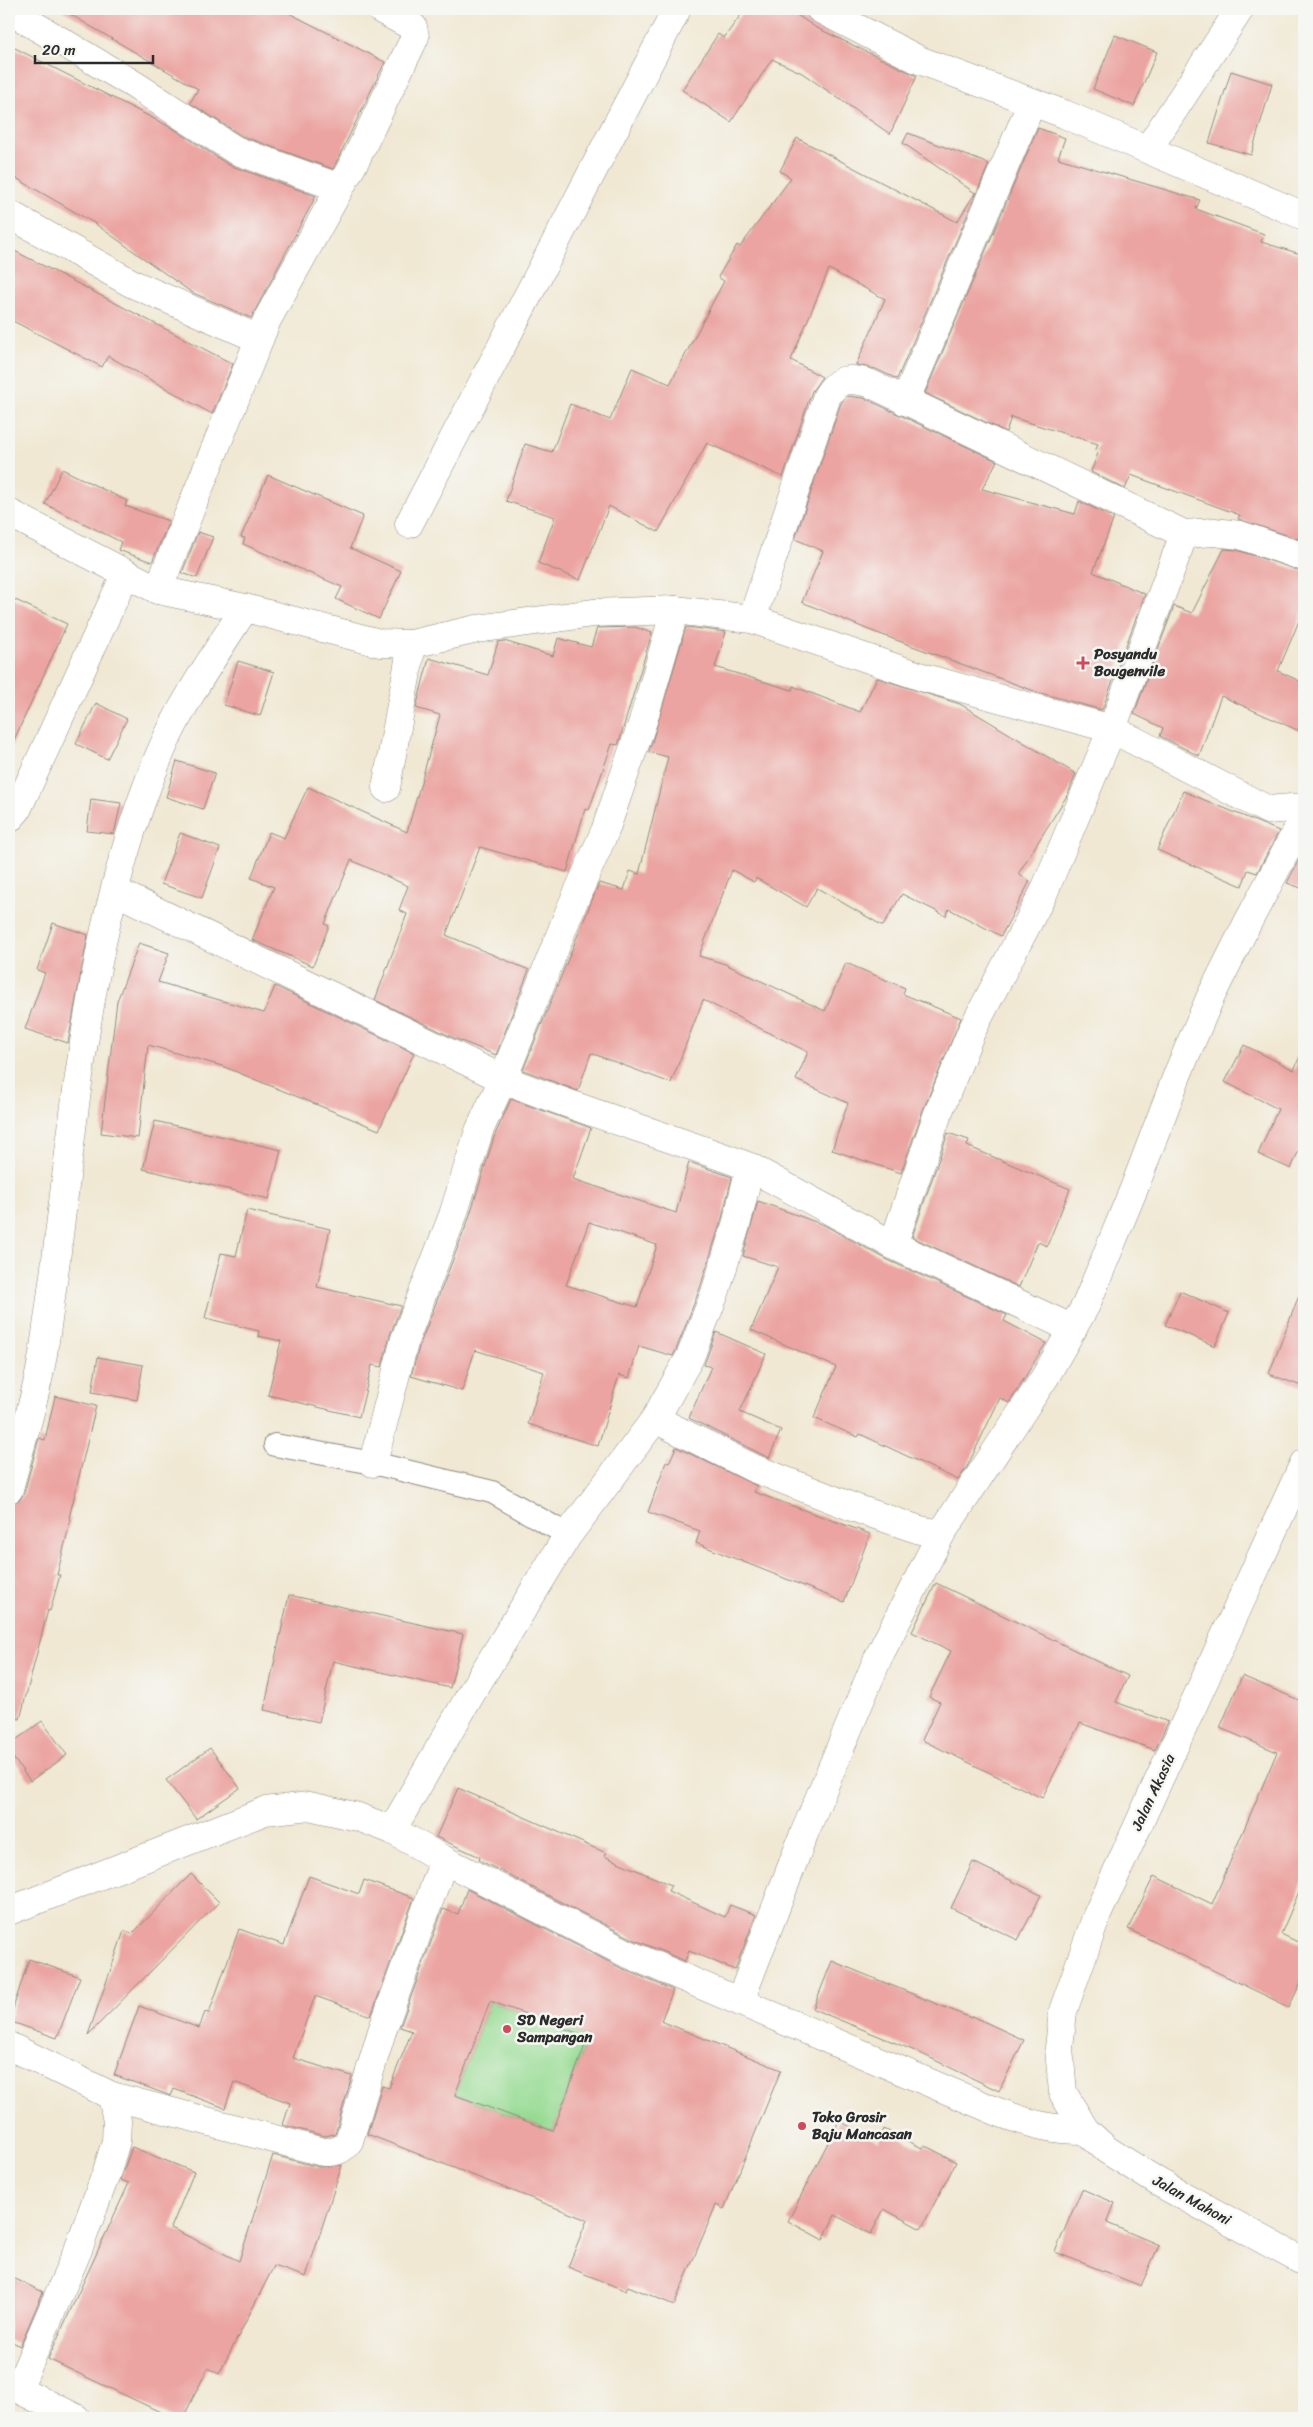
<svg xmlns="http://www.w3.org/2000/svg" width="1313" height="2427" font-family="Sriracha,sans-serif">
<rect width="100%" height="100%" fill="#f6f6f2"/>
<filter id="ink" filterUnits="userSpaceOnUse"><feTurbulence type="fractalNoise" baseFrequency=".02" numOctaves="2"/><feDisplacementMap in="SourceGraphic" scale="10" xChannelSelector="R" yChannelSelector="G"/><feConvolveMatrix kernelMatrix="1 2 1 2 8 2 1 2 1" color-interpolation-filters="sRGB"/></filter>
<filter id="wash" filterUnits="userSpaceOnUse"><feTurbulence type="fractalNoise" baseFrequency=".0096" numOctaves="4" result="noise"/><feDisplacementMap in="SourceGraphic" scale="20" xChannelSelector="R" yChannelSelector="G"/><feGaussianBlur stdDeviation="1.12" result="paint"/><feColorMatrix in="noise" values="0 0 0 0 0 0 0 0 0 0 0 0 0 0 0 0 0 1.4 0 .05"/><feComposite in="paint" operator="in"/></filter>
<g filter="url(#wash)">
<rect width="100%" height="100%" fill="#f0e8d3"/>
<path fill="#96db93" stroke="#60835f" d="M 490,2001 L 588,2037 L 553,2131 L 455,2095 Z"/>
<g id="blocks">
<g fill="#eba4a1" fill-rule="evenodd">
<path d="M 61,9 L 281,9 L 385,62 L 333,169 L 242,136 L 190,103 L 198,89 Z"/>
<path d="M 745,9 L 788,9 L 815,27 L 917,76 L 890,134 L 802,73 L 772,59 L 731,122 L 682,90 L 718,34 L 724,38 Z"/>
<path d="M 1115,35 L 1157,52 L 1134,106 L 1093,89 Z"/>
<path d="M 9,45 L 174,129 L 229,165 L 316,196 L 251,318 L 191,292 L 94,223 L 9,174 Z"/>
<path d="M 1231,71 L 1272,84 L 1251,155 L 1209,143 Z"/>
<path d="M 1038,128 L 1065,138 L 1058,158 L 1200,200 L 1196,209 L 1264,234 L 1261,242 L 1304,255 L 1304,541 L 1238,519 L 1240,515 L 1131,475 L 1125,489 L 1091,472 L 1098,453 L 1095,452 L 1098,444 L 1011,417 L 1006,432 L 925,393 Z"/>
<path d="M 908,133 L 989,164 L 897,379 L 876,369 L 856,365 L 885,299 L 829,269 L 791,360 L 822,377 L 812,391 L 783,477 L 707,443 L 658,532 L 609,506 L 580,580 L 538,563 L 555,517 L 506,501 L 525,444 L 552,452 L 570,404 L 610,420 L 632,368 L 670,384 L 724,281 L 718,277 L 737,245 L 740,247 L 791,178 L 780,171 L 797,138 L 957,222 L 975,193 L 903,143 Z"/>
<path d="M 9,248 L 233,364 L 212,414 L 108,356 L 102,367 L 9,319 Z"/>
<path d="M 847,396 L 864,398 L 997,461 L 982,489 L 1075,514 L 1079,501 L 1114,518 L 1093,572 L 1145,594 L 1102,710 L 1037,692 L 869,630 L 802,602 L 823,551 L 795,539 L 841,403 Z"/>
<path d="M 62,469 L 127,501 L 125,506 L 169,521 L 152,562 L 118,550 L 121,542 L 45,504 Z"/>
<path d="M 268,475 L 363,516 L 350,548 L 401,571 L 379,619 L 336,599 L 342,587 L 243,544 L 245,538 L 241,537 Z"/>
<path d="M 198,532 L 213,537 L 197,578 L 182,573 Z"/>
<path d="M 1224,549 L 1237,550 L 1304,572 L 1304,609 L 1278,671 L 1304,683 L 1304,733 L 1221,696 L 1199,756 L 1160,736 L 1163,728 L 1134,714 L 1174,606 L 1192,613 Z"/>
<path d="M 9,597 L 67,624 L 9,751 Z"/>
<path d="M 635,627 L 652,633 L 618,745 L 612,744 L 589,810 L 585,809 L 567,872 L 480,847 L 446,935 L 529,970 L 496,1055 L 456,1039 L 375,1000 L 407,914 L 399,910 L 408,886 L 351,860 L 325,924 L 329,926 L 313,966 L 252,940 L 274,887 L 251,878 L 269,832 L 284,838 L 308,787 L 407,832 L 440,715 L 416,708 L 429,658 L 488,675 L 498,642 L 504,641 L 553,656 L 558,638 L 591,647 L 597,628 Z"/>
<path d="M 686,627 L 726,632 L 715,667 L 792,690 L 793,686 L 860,712 L 877,678 L 960,704 L 1076,774 L 1068,794 L 1018,874 L 1030,881 L 1001,936 L 949,909 L 946,916 L 902,894 L 883,926 L 817,888 L 806,907 L 756,878 L 754,882 L 732,870 L 699,956 L 725,964 L 825,1011 L 846,963 L 905,988 L 903,994 L 961,1018 L 923,1110 L 901,1173 L 832,1150 L 848,1103 L 796,1080 L 808,1052 L 703,1000 L 671,1083 L 591,1053 L 578,1091 L 523,1070 L 599,883 L 624,890 L 630,871 L 639,874 L 668,757 L 649,752 Z"/>
<path d="M 238,661 L 274,672 L 260,716 L 224,705 Z"/>
<path d="M 96,703 L 127,719 L 107,759 L 76,744 Z"/>
<path d="M 177,761 L 215,773 L 203,809 L 166,797 Z"/>
<path d="M 1183,791 L 1279,831 L 1257,873 L 1248,870 L 1242,886 L 1157,850 Z"/>
<path d="M 91,799 L 121,803 L 114,834 L 87,831 Z"/>
<path d="M 180,833 L 220,848 L 202,898 L 161,884 Z"/>
<path d="M 1304,850 L 1304,889 L 1287,883 Z"/>
<path d="M 53,923 L 88,935 L 68,1043 L 25,1029 L 45,973 L 37,970 Z"/>
<path d="M 139,943 L 169,953 L 158,982 L 264,1013 L 275,986 L 414,1053 L 379,1130 L 222,1066 L 148,1045 L 138,1138 L 101,1133 L 117,1001 Z"/>
<path d="M 1244,1045 L 1294,1070 L 1304,1047 L 1304,1138 L 1291,1169 L 1258,1154 L 1278,1109 L 1225,1082 Z"/>
<path d="M 511,1099 L 591,1128 L 573,1179 L 676,1213 L 689,1162 L 732,1177 L 722,1218 L 700,1288 L 676,1350 L 673,1356 L 639,1346 L 629,1378 L 619,1375 L 598,1446 L 528,1424 L 544,1372 L 475,1350 L 462,1391 L 411,1376 L 420,1344 L 468,1221 L 494,1137 ZM 589,1222 L 657,1245 L 637,1307 L 566,1285 Z"/>
<path d="M 155,1121 L 281,1150 L 269,1199 L 143,1169 Z"/>
<path d="M 948,1133 L 969,1140 L 967,1146 L 1070,1189 L 1047,1246 L 1038,1242 L 1019,1287 L 912,1237 Z"/>
<path d="M 758,1201 L 824,1225 L 886,1259 L 1007,1315 L 1004,1321 L 1046,1343 L 1009,1403 L 1000,1398 L 967,1467 L 958,1480 L 860,1434 L 858,1437 L 814,1418 L 836,1367 L 751,1330 L 778,1267 L 743,1256 Z"/>
<path d="M 247,1210 L 330,1229 L 317,1287 L 401,1306 L 390,1335 L 382,1367 L 372,1365 L 359,1417 L 268,1395 L 281,1341 L 258,1336 L 259,1331 L 205,1318 L 221,1253 L 236,1256 Z"/>
<path d="M 1301,1290 L 1304,1290 L 1304,1387 L 1269,1374 Z"/>
<path d="M 1180,1291 L 1229,1313 L 1215,1346 L 1165,1325 Z"/>
<path d="M 716,1332 L 766,1354 L 740,1412 L 781,1430 L 769,1458 L 689,1418 L 711,1367 L 704,1365 Z"/>
<path d="M 98,1357 L 143,1365 L 137,1400 L 92,1392 Z"/>
<path d="M 55,1396 L 96,1406 L 69,1518 L 71,1519 L 57,1575 L 60,1575 L 50,1611 L 48,1610 L 20,1719 L 9,1717 L 9,1504 L 20,1500 L 24,1493 L 39,1438 L 45,1440 Z"/>
<path d="M 676,1447 L 757,1486 L 754,1492 L 870,1534 L 844,1602 L 696,1543 L 700,1531 L 648,1512 L 666,1462 L 669,1463 Z"/>
<path d="M 936,1583 L 1128,1676 L 1116,1702 L 1168,1722 L 1155,1750 L 1080,1723 L 1042,1798 L 922,1740 L 940,1702 L 929,1697 L 951,1651 L 912,1632 Z"/>
<path d="M 289,1595 L 463,1634 L 450,1688 L 333,1661 L 319,1722 L 264,1710 Z"/>
<path d="M 1242,1676 L 1299,1700 L 1304,1688 L 1304,1880 L 1281,1934 L 1304,1945 L 1304,1976 L 1289,2007 L 1128,1929 L 1154,1876 L 1212,1904 L 1277,1752 L 1220,1728 Z"/>
<path d="M 42,1721 L 67,1755 L 30,1781 L 9,1752 L 9,1745 Z"/>
<path d="M 210,1748 L 240,1788 L 196,1819 L 166,1780 Z"/>
<path d="M 458,1788 L 606,1853 L 604,1856 L 671,1885 L 668,1891 L 725,1917 L 730,1905 L 756,1915 L 735,1970 L 689,1951 L 685,1961 L 633,1939 L 479,1860 L 480,1857 L 436,1837 Z"/>
<path d="M 973,1862 L 1041,1895 L 1018,1940 L 951,1908 Z"/>
<path d="M 191,1874 L 219,1902 L 88,2035 L 124,1931 L 132,1934 Z"/>
<path d="M 309,1876 L 359,1894 L 364,1880 L 414,1898 L 371,2016 L 315,1996 L 293,2058 L 352,2076 L 335,2134 L 325,2136 L 283,2125 L 290,2103 L 234,2082 L 225,2108 L 174,2089 L 171,2096 L 114,2075 L 139,2006 L 199,2028 L 205,2012 L 209,2013 L 239,1929 L 284,1945 Z"/>
<path d="M 467,1889 L 619,1967 L 673,1990 L 661,2021 L 781,2070 L 724,2209 L 716,2205 L 674,2305 L 628,2286 L 626,2291 L 568,2267 L 587,2220 L 367,2134 L 382,2086 L 389,2088 L 412,2031 L 400,2027 L 443,1909 L 458,1914 ZM 490,2001 L 588,2037 L 553,2131 L 455,2095 Z"/>
<path d="M 29,1959 L 80,1977 L 57,2038 L 9,2021 Z"/>
<path d="M 832,1961 L 971,2018 L 972,2016 L 1024,2040 L 999,2091 L 920,2053 L 813,2009 Z"/>
<path d="M 839,2121 L 879,2141 L 884,2129 L 922,2148 L 924,2145 L 956,2162 L 921,2229 L 884,2209 L 871,2234 L 835,2215 L 823,2240 L 788,2221 Z"/>
<path d="M 132,2147 L 194,2172 L 171,2228 L 239,2261 L 273,2155 L 319,2167 L 342,2165 L 306,2277 L 274,2266 L 219,2374 L 208,2368 L 183,2418 L 173,2418 L 48,2359 L 129,2183 L 120,2180 Z"/>
<path d="M 1082,2189 L 1115,2203 L 1107,2223 L 1159,2245 L 1141,2286 L 1055,2252 Z"/>
<path d="M 9,2276 L 43,2292 L 20,2346 L 9,2340 Z"/>
</g>
</g>
</g>
<g filter="url(#ink)">
<use href="#blocks" fill-opacity="0" stroke="#8e8a7f" stroke-width="1"/>
<g fill="none" stroke-linecap="round" stroke-linejoin="round">
<defs>
<path id="service" d="M 275,1445 L 373,1463 L 492,1492 L 568,1535"/>
<g id="minor">
<path d="M 820,9 L 919,60 L 1064,114 L 1304,216"/>
<path d="M 12,12 L 133,84 L 235,150 L 340,188"/>
<path d="M 1148,149 L 1240,9"/>
<path d="M 9,214 L 133,284 L 259,339"/>
<path d="M 905,401 L 1032,102"/>
<path d="M 9,513 L 158,590 L 245,608 L 380,643 L 412,644 L 477,629 L 593,613 L 675,610 L 752,619 L 925,678 L 1112,729 L 1268,810 L 1304,807"/>
<path d="M 409,524 L 677,9"/>
<path d="M 1184,534 L 1214,532 L 1240,535 L 1304,557"/>
<path d="M 158,590 L 267,320 L 356,159 L 415,37 L 413,27 L 380,9"/>
<path d="M 752,619 L 827,396 C 839,377 848,378 869,383 L 1184,534 L 1112,729 L 1044,892 L 971,1032 L 937,1116 L 893,1245"/>
<path d="M 386,788 L 412,644"/>
<path d="M 9,819 L 17,810 L 125,575"/>
<path d="M 115,891 L 503,1079 C 584,1112 668,1136 750,1167 L 737,1222 L 715,1293 L 690,1357 L 655,1419 L 568,1535 L 475,1687 L 392,1830"/>
<path d="M 750,1167 L 893,1245 L 1073,1329"/>
<path d="M 655,1419 L 753,1468 L 855,1508 L 920,1530 L 941,1534 L 1045,1377 L 1086,1305 L 1135,1186 L 1178,1073 L 1210,998 L 1249,920 L 1304,817"/>
<path d="M 373,1463 L 405,1339 L 453,1215 L 479,1131 L 503,1079 L 570,910 L 605,831 L 643,721 L 675,610"/>
<path d="M 9,1489 C 20,1445 36,1400 43,1354 C 74,1154 79,946 159,756 C 181,704 214,656 245,608"/>
<path d="M 9,1911 L 265,1811 L 309,1806 L 358,1817 L 392,1830 L 444,1860 L 626,1953 L 998,2112 C 1031,2124 1050,2130 1085,2130"/>
<path d="M 740,2001 L 804,1834 L 878,1658 L 941,1534"/>
<path d="M 9,2046 L 112,2096"/>
<path d="M 76,2418 L 18,2389 L 78,2250 L 107,2171 L 116,2141 L 117,2121 L 112,2096 L 323,2152 C 335,2152 342,2151 349,2141 L 382,2031 L 444,1860"/>
</g>
<path id="tertiary" d="M 1304,1463 L 1097,1915 L 1063,2011 L 1059,2048 L 1063,2093 L 1085,2130 L 1107,2150 L 1158,2182 L 1304,2262"/>
</defs>
<use href="#service" stroke="#8e8a7f" stroke-width="24"/>
<use href="#minor" stroke="#8e8a7f" stroke-width="29"/>
<use href="#tertiary" stroke="#8e8a7f" stroke-width="29"/>
<use href="#service" stroke="#fff" stroke-width="22"/>
<use href="#minor" stroke="#fff" stroke-width="28"/>
<use href="#tertiary" stroke="#fff" stroke-width="28"/>
</g>
</g>
<g fill="#d1495b" stroke="#f6f6f2" stroke-width="2">
<path d="M1080.5 655.5h5v5h5v5h-5v5h-5v-5h-5v-5h5z"/>
<circle cx="507" cy="2029" r="5"/>
<circle cx="802" cy="2126" r="5"/>
</g>
<g text-anchor="middle" dominant-baseline="central" stroke-width="5" stroke-linejoin="round" paint-order="stroke">
<g font-size="15" font-weight="bold" fill="#2b2b2b" stroke="#f6f6f2" text-anchor="start">
<text x="1094" y="654">Posyandu<tspan x="1094" dy="17">Bougenvile</tspan></text>
<text x="517" y="2020">SD Negeri<tspan x="517" dy="17">Sampangan</tspan></text>
<text x="812" y="2117">Toko Grosir<tspan x="812" dy="17">Baju Mancasan</tspan></text>
</g>
<g font-size="15" fill="#2b2b2b" stroke="#f6f6f2">
<text transform="translate(1153 1792) rotate(-65)">Jalan Akasia</text>
<text transform="translate(1192 2200) rotate(29)">Jalan Mahoni</text>
</g>
</g>
<rect width="1313" height="2427" fill="none" stroke="#f6f6f2" stroke-width="30"/>
<path d="M35 55v8h118v-8" fill="none" stroke="#2b2b2b" stroke-width="2.5"/>
<text x="42" y="55" font-size="15" fill="#2b2b2b" stroke="#f6f6f2" stroke-width="4" paint-order="stroke">20 m</text>
</svg>
